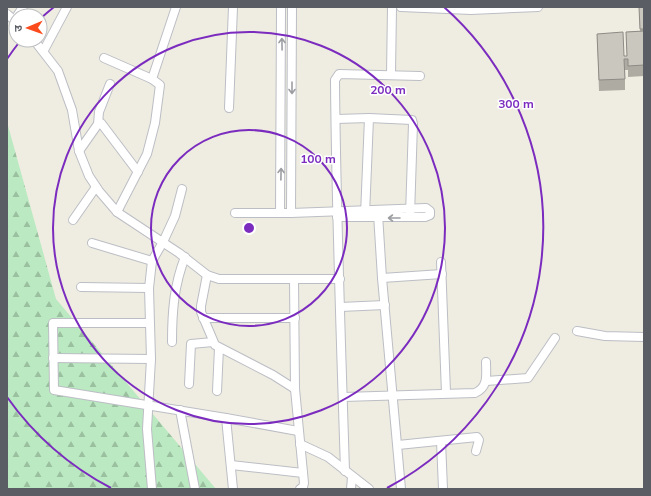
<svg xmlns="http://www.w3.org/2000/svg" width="651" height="496" font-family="Mulish,'Noto Sans Devanagari',sans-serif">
<defs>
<pattern id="forest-firs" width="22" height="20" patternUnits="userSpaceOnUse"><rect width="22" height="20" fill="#bbe9c1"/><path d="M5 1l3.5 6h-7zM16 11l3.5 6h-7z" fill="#9bc0a0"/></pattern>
</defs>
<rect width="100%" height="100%" fill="#efede1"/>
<path fill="url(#forest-firs)" d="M 7,122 L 56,299 L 216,489 L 7,489 Z"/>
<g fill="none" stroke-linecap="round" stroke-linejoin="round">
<defs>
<g id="minor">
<path d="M 401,7 L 471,10 L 538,7"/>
<path d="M 7,14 L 16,22"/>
<path d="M 17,16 L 23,7"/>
<path d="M 34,40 L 58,71 L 72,110 L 79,151 L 89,176 L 99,191 L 117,212 L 179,253 L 207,275 L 219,279 L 340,279"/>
<path d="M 44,50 L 67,7"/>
<path d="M 104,58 L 152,79 L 160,85 L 155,123 L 147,154 L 117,212"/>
<path d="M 391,74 L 392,7"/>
<path d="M 152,79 L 176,7"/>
<path d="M 229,108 L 233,7"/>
<path d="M 336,119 L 369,118 L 412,120 L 413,124 L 410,215"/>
<path d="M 98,124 L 99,112 L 110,84"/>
<path d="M 79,151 L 98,124 L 101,123 L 138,172"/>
<path d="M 235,213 L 291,213 L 426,208 L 430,211 L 430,215 L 425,217 L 337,217"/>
<path d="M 280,213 L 281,7"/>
<path d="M 291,213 L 292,7"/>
<path d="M 378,214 L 382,278 L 401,489"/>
<path d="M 365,215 L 369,118"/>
<path d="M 73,220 L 96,187"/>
<path d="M 92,243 L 152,261"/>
<path d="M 441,262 L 446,393"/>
<path d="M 207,275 L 201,306 L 201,312 L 215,345 L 273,375 L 295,389"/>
<path d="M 382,278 L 442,274"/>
<path d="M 294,279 L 295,389 L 304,483 L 303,487 L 300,489"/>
<path d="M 81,287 L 149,288"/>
<path d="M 340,307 L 385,305"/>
<path d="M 203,318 L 295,318"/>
<path d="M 149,323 L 53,323 L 54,390 L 226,418 L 298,431"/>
<path d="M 577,331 L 605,336 L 644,337"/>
<path d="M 172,342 C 172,312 174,285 185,257"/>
<path d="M 53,358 L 151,359"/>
<path d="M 486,381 L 528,378 L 555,338"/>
<path d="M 189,384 L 191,344 L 213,342"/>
<path d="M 217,391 L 219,348"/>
<path d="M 343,397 L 475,393 C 489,387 486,374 486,362"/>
<path d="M 180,410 L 195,489"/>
<path d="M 226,418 L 233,489"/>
<path d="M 441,441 L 443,489"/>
<path d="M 300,444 L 328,457 L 369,489"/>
<path d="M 398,445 L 477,437 L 479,440 L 476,451"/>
<path d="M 231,465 L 303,473"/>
<path d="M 345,471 C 341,341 336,210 335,80 L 339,74 L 420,76"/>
<path d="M 152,489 L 147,429 L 151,359 L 149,288 L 152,261 L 163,242 L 175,216 L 182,189"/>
<path d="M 351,489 L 352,477"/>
</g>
</defs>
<use href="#minor" stroke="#bcbec5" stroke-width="10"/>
<use href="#minor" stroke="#fff" stroke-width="8"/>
</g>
<path fill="#aeaba3" d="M 639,7 L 644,7 L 644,76 L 628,77 L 628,70 L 625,70 L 625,90 L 599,91 L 597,34 L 624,56 L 627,56 L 626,32 L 640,31 Z"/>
<g fill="#cac7be" stroke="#8d8b85">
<path d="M 639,7 L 644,7 L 644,29 L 640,29 Z"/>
<path d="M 644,31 L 644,65 L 628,66 L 628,59 L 624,59 L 625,79 L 599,80 L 597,34 L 623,32 L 624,56 L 627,56 L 626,32 Z"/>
</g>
<defs><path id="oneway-shaft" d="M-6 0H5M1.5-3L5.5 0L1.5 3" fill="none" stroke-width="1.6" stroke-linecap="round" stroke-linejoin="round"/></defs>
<g stroke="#9c9ea2">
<use href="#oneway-shaft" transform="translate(282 44) rotate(-91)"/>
<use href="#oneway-shaft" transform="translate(292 88) rotate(90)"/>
<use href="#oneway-shaft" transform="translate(281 174) rotate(-89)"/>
<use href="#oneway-shaft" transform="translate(394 218) rotate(180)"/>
</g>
<g fill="none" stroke="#7b2cbf" stroke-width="2">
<circle cx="249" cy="228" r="98"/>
<circle cx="249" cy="228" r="196"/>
<path d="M111 488A295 295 0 0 1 7 397M7 59A295 295 0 0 1 21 40M40 19A295 295 0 0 1 54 7M444 7A295 295 0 0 1 387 488"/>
</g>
<circle cx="249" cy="228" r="6" fill="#7b2cbf" stroke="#fff" stroke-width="2"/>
<g font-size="12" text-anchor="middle" font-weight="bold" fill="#7b2cbf" stroke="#fff" stroke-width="3" stroke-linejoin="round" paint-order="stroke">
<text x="388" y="94">200 m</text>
<text x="516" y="108">300 m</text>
<text x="318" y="163">100 m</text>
</g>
<rect width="651" height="496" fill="none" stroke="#5a5d64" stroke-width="16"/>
<g transform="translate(28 28) rotate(268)"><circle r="19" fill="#ffffff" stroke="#bdbec1"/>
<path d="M0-3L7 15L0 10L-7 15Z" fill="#fb4a1c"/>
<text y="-6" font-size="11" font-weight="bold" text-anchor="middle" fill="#5a5d64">उ</text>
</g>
</svg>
